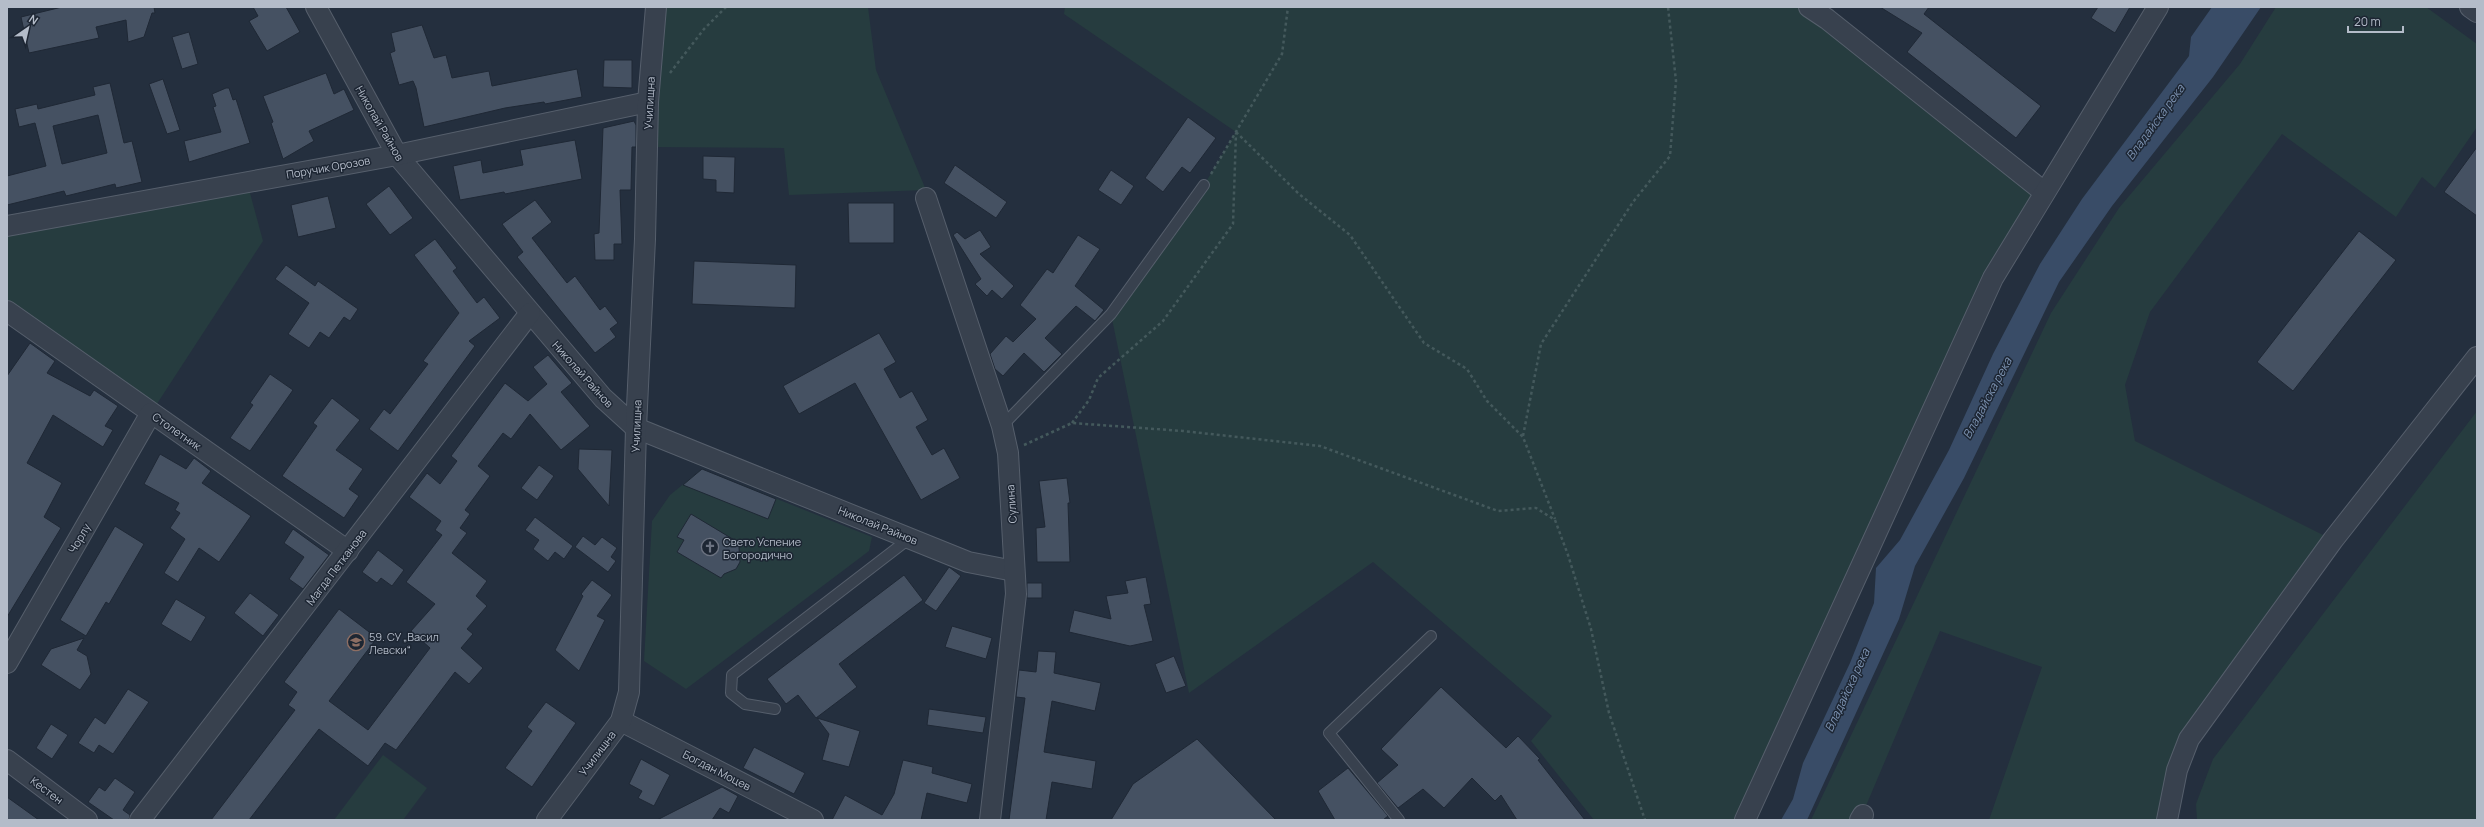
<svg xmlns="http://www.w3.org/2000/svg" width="2484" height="827" font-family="Manrope,sans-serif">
<rect width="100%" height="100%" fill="#242f3e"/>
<g fill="#263c3f">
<path d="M 656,7 L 868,7 L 876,70 L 926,190 L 789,195 L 784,148 L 647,147 Z"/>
<path d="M 1065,7 L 1809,7 L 2044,192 L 1745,820 L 1594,820 L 1531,741 L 1552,716 L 1373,562 L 1189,693 L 1111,314 L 1204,185 L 1236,132 L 1064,14 Z"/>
<path d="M 2276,7 L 2426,7 L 2477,44 L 2477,127 L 2435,188 L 2422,177 L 2396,217 L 2282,134 L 2150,312 L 2125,385 L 2135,441 L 2333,540 L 2189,739 L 2167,820 L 1989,820 L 2042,667 L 1940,631 L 1860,820 L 1811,820 L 2051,313 L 2119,208 L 2240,64 Z"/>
<path d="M 247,182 L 263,241 L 151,413 L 7,311 L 7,226 Z"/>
<path d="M 2477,411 L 2477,820 L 2197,820 L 2196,804 L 2213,759 Z"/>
<path d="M 702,469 L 872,537 L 869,551 L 686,689 L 644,661 L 652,521 L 670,495 Z"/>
<path d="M 383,755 L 427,788 L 403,820 L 334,820 Z"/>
</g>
<path fill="#394c67" d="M 2212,7 L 2261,7 L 2213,77 L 2112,206 L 2059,282 L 1964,478 L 1915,566 L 1899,619 L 1807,820 L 1781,820 L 1793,799 L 1803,763 L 1850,663 L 1874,603 L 1876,568 L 1900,540 L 1949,450 L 1993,354 L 2040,264 L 2082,199 L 2189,56 L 2191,37 Z"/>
<g fill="#455162" stroke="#1f2835" fill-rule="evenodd">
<path d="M 62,7 L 154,7 L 155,13 L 152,13 L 144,37 L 128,42 L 126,20 L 96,27 L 99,38 L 29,53 L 21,17 Z"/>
<path d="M 253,7 L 286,7 L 300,32 L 267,51 L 249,21 L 258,16 Z"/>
<path d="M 1880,7 L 1929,7 L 1924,14 L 2041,106 L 2016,138 L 1907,52 L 1922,33 Z"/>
<path d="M 2098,7 L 2130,7 L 2115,33 L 2091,18 Z"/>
<path d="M 422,25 L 434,58 L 446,55 L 452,78 L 489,71 L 492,86 L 577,69 L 582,97 L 545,104 L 544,102 L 505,108 L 424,127 L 416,88 L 413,81 L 399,85 L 390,53 L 395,51 L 391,33 Z"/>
<path d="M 189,32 L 198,64 L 182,69 L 172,37 Z"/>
<path d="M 604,60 L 632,60 L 632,88 L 603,87 Z"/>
<path d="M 326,73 L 334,94 L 344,89 L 354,110 L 309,131 L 314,141 L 283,159 L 271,123 L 273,122 L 263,96 Z"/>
<path d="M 163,79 L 180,130 L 167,134 L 149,84 Z"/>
<path d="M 110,83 L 124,143 L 132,141 L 142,182 L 116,188 L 115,184 L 66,196 L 64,191 L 7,205 L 7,176 L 46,166 L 35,123 L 19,127 L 15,109 L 37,104 L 38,109 L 95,95 L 93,87 ZM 98,115 L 107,153 L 62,164 L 53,126 Z"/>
<path d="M 226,88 L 229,88 L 233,100 L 236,99 L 250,143 L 189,162 L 184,141 L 221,132 L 213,107 L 216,106 L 212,94 Z"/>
<path d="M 1188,117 L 1216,138 L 1190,173 L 1182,167 L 1163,192 L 1145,178 Z"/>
<path d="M 634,121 L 636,125 L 636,147 L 632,147 L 631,190 L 620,190 L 622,244 L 614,244 L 614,260 L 595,260 L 594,234 L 599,233 L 603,128 Z"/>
<path d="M 575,140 L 582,179 L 505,194 L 504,192 L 460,200 L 453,166 L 481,160 L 483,173 L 523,165 L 520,150 Z"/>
<path d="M 2477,147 L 2477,216 L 2444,192 Z"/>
<path d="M 703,156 L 735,157 L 734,193 L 716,192 L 716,180 L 703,179 Z"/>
<path d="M 955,165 L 1007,202 L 996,218 L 944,183 Z"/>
<path d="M 1111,170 L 1134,186 L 1121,205 L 1098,190 Z"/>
<path d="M 389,186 L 413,218 L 390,235 L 366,204 Z"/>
<path d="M 328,196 L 336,228 L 298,237 L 291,205 Z"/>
<path d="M 535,200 L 552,222 L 532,238 L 567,283 L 575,276 L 600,310 L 605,306 L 618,323 L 610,329 L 616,337 L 595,353 L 517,257 L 523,252 L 502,224 Z"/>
<path d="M 848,203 L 894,203 L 894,243 L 849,243 Z"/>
<path d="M 980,230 L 991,247 L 980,254 L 1014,286 L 1002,299 L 992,290 L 987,296 L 975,284 L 981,279 L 953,235 L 957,232 L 965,239 Z"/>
<path d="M 2359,231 L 2396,260 L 2293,391 L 2257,362 Z"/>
<path d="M 1078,235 L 1100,249 L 1075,286 L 1104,310 L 1095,321 L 1076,306 L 1045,338 L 1062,354 L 1044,372 L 1024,353 L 1003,376 L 995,369 L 990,354 L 1006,336 L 1013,342 L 1036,319 L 1020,305 L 1047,269 L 1053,273 Z"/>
<path d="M 435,239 L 457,268 L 453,271 L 477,303 L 484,297 L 500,318 L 469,341 L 475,346 L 398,451 L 369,429 L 384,409 L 390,414 L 428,364 L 423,361 L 459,313 L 414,255 Z"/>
<path d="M 694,261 L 796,265 L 795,308 L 692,304 Z"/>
<path d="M 286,265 L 315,286 L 318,281 L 358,309 L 350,321 L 344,317 L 329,338 L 320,332 L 309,348 L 288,334 L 309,303 L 275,279 Z"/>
<path d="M 879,333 L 896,362 L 884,369 L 900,398 L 912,391 L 928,420 L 916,427 L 932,455 L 944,448 L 960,478 L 921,500 L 855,383 L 799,414 L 783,386 Z"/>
<path d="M 30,343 L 55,361 L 47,373 L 90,396 L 94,390 L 118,406 L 105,426 L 113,430 L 103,447 L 53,415 L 27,463 L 62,483 L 44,517 L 61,528 L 7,617 L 7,376 Z"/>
<path d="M 548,355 L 572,383 L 561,392 L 590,426 L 561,450 L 530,414 L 511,439 L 503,433 L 478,466 L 490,476 L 465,510 L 470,514 L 460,528 L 467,533 L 452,553 L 487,581 L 476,596 L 487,606 L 467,629 L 473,634 L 461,648 L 483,668 L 469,684 L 455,672 L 396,750 L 385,743 L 368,766 L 319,729 L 249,820 L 211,820 L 295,710 L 288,705 L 297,692 L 284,682 L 339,609 L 377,638 L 329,701 L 368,730 L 430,648 L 411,631 L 435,604 L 406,582 L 442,535 L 435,530 L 441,521 L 409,497 L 427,473 L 440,484 L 457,461 L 451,456 L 505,383 L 528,401 L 547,384 L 533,367 Z"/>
<path d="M 270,374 L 293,390 L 250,451 L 230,438 L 253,405 L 250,403 Z"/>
<path d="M 332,398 L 360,420 L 336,450 L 363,469 L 349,489 L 359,496 L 344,518 L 282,476 L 317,426 L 313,423 Z"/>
<path d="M 579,449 L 612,450 L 609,506 L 578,469 Z"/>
<path d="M 160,454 L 186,469 L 194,458 L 211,471 L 202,483 L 251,516 L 219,562 L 199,548 L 178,582 L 164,573 L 185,539 L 170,528 L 180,513 L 175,510 L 179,503 L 144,484 Z"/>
<path d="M 539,465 L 554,476 L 537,500 L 521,488 Z"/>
<path d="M 702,469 L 776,499 L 768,519 L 683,485 Z"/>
<path d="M 1067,478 L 1070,503 L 1068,503 L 1070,562 L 1037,562 L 1036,528 L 1045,527 L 1039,481 Z"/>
<path d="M 691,514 L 741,544 L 739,548 L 740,562 L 736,569 L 724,574 L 721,578 L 677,552 L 684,540 L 677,537 Z"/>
<path d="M 535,517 L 573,546 L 564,559 L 555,552 L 548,561 L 533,549 L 539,540 L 525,530 Z"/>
<path d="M 115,526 L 144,544 L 109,604 L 106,602 L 86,636 L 60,620 Z"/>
<path d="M 293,529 L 329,555 L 303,589 L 289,579 L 304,557 L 284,543 Z"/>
<path d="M 583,536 L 595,545 L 602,537 L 617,548 L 611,557 L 616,561 L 608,572 L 575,547 Z"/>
<path d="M 378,550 L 404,570 L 392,586 L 381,578 L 377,583 L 362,572 Z"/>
<path d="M 949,567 L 961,576 L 936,611 L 924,603 Z"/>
<path d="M 904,575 L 923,600 L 839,664 L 857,687 L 816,718 L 798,695 L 786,704 L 767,679 Z"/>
<path d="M 1146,577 L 1151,604 L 1144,605 L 1153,641 L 1130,646 L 1069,632 L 1074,610 L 1111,619 L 1106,596 L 1128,593 L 1125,581 Z"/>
<path d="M 592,580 L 612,595 L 597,616 L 605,620 L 579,671 L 555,650 L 583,596 L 581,594 Z"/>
<rect x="1027" y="583" width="15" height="15"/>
<path d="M 250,593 L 279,615 L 263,636 L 234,613 Z"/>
<path d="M 176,599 L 206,617 L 191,642 L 161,624 Z"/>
<path d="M 952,626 L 992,638 L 986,659 L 945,647 Z"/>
<path d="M 84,638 L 77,650 L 87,656 L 91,674 L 80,690 L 41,665 L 51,649 Z"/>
<path d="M 1038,651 L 1056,652 L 1054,673 L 1101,683 L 1095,711 L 1052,701 L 1044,752 L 1096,761 L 1092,789 L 1052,782 L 1046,820 L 1009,820 L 1025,698 L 1016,697 L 1019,670 L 1036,672 Z"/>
<path d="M 1174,656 L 1186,686 L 1166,693 L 1155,664 Z"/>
<path d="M 1441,687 L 1506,748 L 1518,736 L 1540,759 L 1538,760 L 1585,820 L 1517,820 L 1501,795 L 1495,801 L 1472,778 L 1444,808 L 1423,789 L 1398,808 L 1377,783 L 1398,765 L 1381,749 Z"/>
<path d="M 128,689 L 149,702 L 113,754 L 99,745 L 94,753 L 78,743 L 95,717 L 105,724 Z"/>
<path d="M 546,702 L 576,723 L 532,787 L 505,768 L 532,731 L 527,727 Z"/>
<path d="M 929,709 L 986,717 L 983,733 L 927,725 Z"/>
<path d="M 817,718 L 860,731 L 849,767 L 822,760 L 829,734 Z"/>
<path d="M 51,724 L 68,735 L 52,759 L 36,748 Z"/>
<path d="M 1197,739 L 1276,820 L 1111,820 L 1133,784 Z"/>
<path d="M 754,747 L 805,773 L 794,794 L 743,768 Z"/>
<path d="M 641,759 L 670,775 L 654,806 L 638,798 L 642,791 L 629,784 Z"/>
<path d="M 903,760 L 933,767 L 932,773 L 972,784 L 967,803 L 927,793 L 921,820 L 832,820 L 845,795 L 882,815 L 894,794 Z"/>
<path d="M 1348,768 L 1388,816 L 1383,820 L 1335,820 L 1318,791 Z"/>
<path d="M 115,778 L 135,792 L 123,810 L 130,815 L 129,820 L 114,820 L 88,802 L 99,787 L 105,791 Z"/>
<path d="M 722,787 L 738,796 L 729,813 L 720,808 L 712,820 L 657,820 Z"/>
<path d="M 7,797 L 39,820 L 7,820 Z"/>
</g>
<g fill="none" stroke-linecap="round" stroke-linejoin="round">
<defs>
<g id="service">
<path d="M 1002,426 L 1111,314 L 1204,185"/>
<path d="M 775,709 L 745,704 L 731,693 L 732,675 L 910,538"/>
<path d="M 1399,820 L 1329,733 L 1431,636"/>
</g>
<g id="minor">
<path d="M 316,7 L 397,155 L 603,398 L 636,428 L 968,562 L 1014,571"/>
<path d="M 1809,7 L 1827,19 L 2044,192"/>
<path d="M 2470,7 L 2477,12"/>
<path d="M 926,198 L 1002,426 L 1008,453 L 1016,594 L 990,820"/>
<path d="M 7,226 L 397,155 L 648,102"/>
<path d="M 7,311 L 348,551"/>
<path d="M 7,663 L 151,413"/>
<path d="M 621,721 L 813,820"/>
<path d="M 7,760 L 87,820"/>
<path d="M 140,820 L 530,313"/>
<path d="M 547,820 L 621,721 L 629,692 L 636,428 L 645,239 L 648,102 L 656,7"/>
<path d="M 1745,820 L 1993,278 L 2158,7"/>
<path d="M 1860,820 L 1863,815"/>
<path d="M 2167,820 L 2177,770 L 2189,739 L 2333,540 L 2477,357"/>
</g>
</defs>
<use href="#service" stroke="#565f6c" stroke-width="12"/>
<use href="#minor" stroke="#565f6c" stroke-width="22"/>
<g stroke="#44595c" stroke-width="2.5" stroke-dasharray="3 3" stroke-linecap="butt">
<path d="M 670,73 L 704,29 L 726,7"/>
<path d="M 1236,132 L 1299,194 L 1350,235 L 1424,343 L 1467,369 L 1487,401 L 1523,437 L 1555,519"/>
<path d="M 1211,174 L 1282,54 L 1288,7"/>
<path d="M 1072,423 L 1089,400 L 1098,378 L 1163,321 L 1233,224 L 1236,133"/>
<path d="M 1523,436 L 1541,344 L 1633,202 L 1670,156 L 1676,81 L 1668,7"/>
<path d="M 1024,445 L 1072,423 L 1183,431 L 1320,446 L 1498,511 L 1536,508 L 1555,520 L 1568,555 L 1591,629 L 1609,713 L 1645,820"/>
</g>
<use href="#service" stroke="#38414e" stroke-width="10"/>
<use href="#minor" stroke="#38414e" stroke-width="20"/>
</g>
<defs>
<symbol id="church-ring" viewBox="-11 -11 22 22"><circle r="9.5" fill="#1d2633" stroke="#6b7280" stroke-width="1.5"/><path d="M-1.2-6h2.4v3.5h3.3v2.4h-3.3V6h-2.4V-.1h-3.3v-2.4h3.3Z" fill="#6b7280"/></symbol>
<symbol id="school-ring" viewBox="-11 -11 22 22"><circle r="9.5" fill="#1d2633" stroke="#8d6e63" stroke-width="1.5"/><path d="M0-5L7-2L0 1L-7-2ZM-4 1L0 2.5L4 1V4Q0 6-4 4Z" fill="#8d6e63"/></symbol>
</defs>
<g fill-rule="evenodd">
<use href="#church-ring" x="700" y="537" width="20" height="20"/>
<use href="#school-ring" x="346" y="632" width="20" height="20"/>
</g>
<g text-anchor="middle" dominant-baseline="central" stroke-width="3" stroke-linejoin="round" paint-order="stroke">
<g font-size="11" fill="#b4bcc9" stroke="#1d2633">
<text transform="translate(649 103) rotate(-87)">Училищна</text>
<text transform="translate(380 123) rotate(60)">Николай Райнов</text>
<text transform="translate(328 167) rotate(-10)">Поручик Орозов</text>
<text transform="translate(583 374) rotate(48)">Николай Райнов</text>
<text transform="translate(636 426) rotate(-88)">Училищна</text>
<text transform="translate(177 431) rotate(35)">Столетник</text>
<text transform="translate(1011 504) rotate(-94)">Сулина</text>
<text transform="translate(878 525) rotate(22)">Николай Райнов</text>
<text transform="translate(79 538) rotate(-60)">Чорлу</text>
<text transform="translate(336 567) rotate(-53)">Магда Петканова</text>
<text transform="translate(597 753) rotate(-53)">Училищна</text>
<text transform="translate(717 770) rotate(27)">Богдан Моцев</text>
<text transform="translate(47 790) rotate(37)">Кестен</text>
</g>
<g font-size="11" fill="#b4bcc9" stroke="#1d2633" text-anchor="start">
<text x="723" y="541">Свето Успение<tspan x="723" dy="13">Богородично</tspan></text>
<text x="369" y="636">59. СУ „Васил<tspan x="369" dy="13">Левски“</tspan></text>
</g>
<g font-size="12" font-style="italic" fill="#7c92b1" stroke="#1d2633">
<text transform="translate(2155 122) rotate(-54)">Владайска река</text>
<text transform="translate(1987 398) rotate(-62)">Владайска река</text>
<text transform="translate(1847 690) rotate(-65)">Владайска река</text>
</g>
</g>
<rect width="2484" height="827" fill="none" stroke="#b4bcc9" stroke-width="16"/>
<g transform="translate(28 28) rotate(34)" stroke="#1d2633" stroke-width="3" paint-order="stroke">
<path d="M0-3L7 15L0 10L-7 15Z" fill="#b4bcc9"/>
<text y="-6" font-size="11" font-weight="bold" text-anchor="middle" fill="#b4bcc9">N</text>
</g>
<path d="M2348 26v6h55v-6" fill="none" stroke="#b4bcc9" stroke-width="2"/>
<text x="2354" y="26" font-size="12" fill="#b4bcc9" stroke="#1d2633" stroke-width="3" paint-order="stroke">20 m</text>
</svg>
